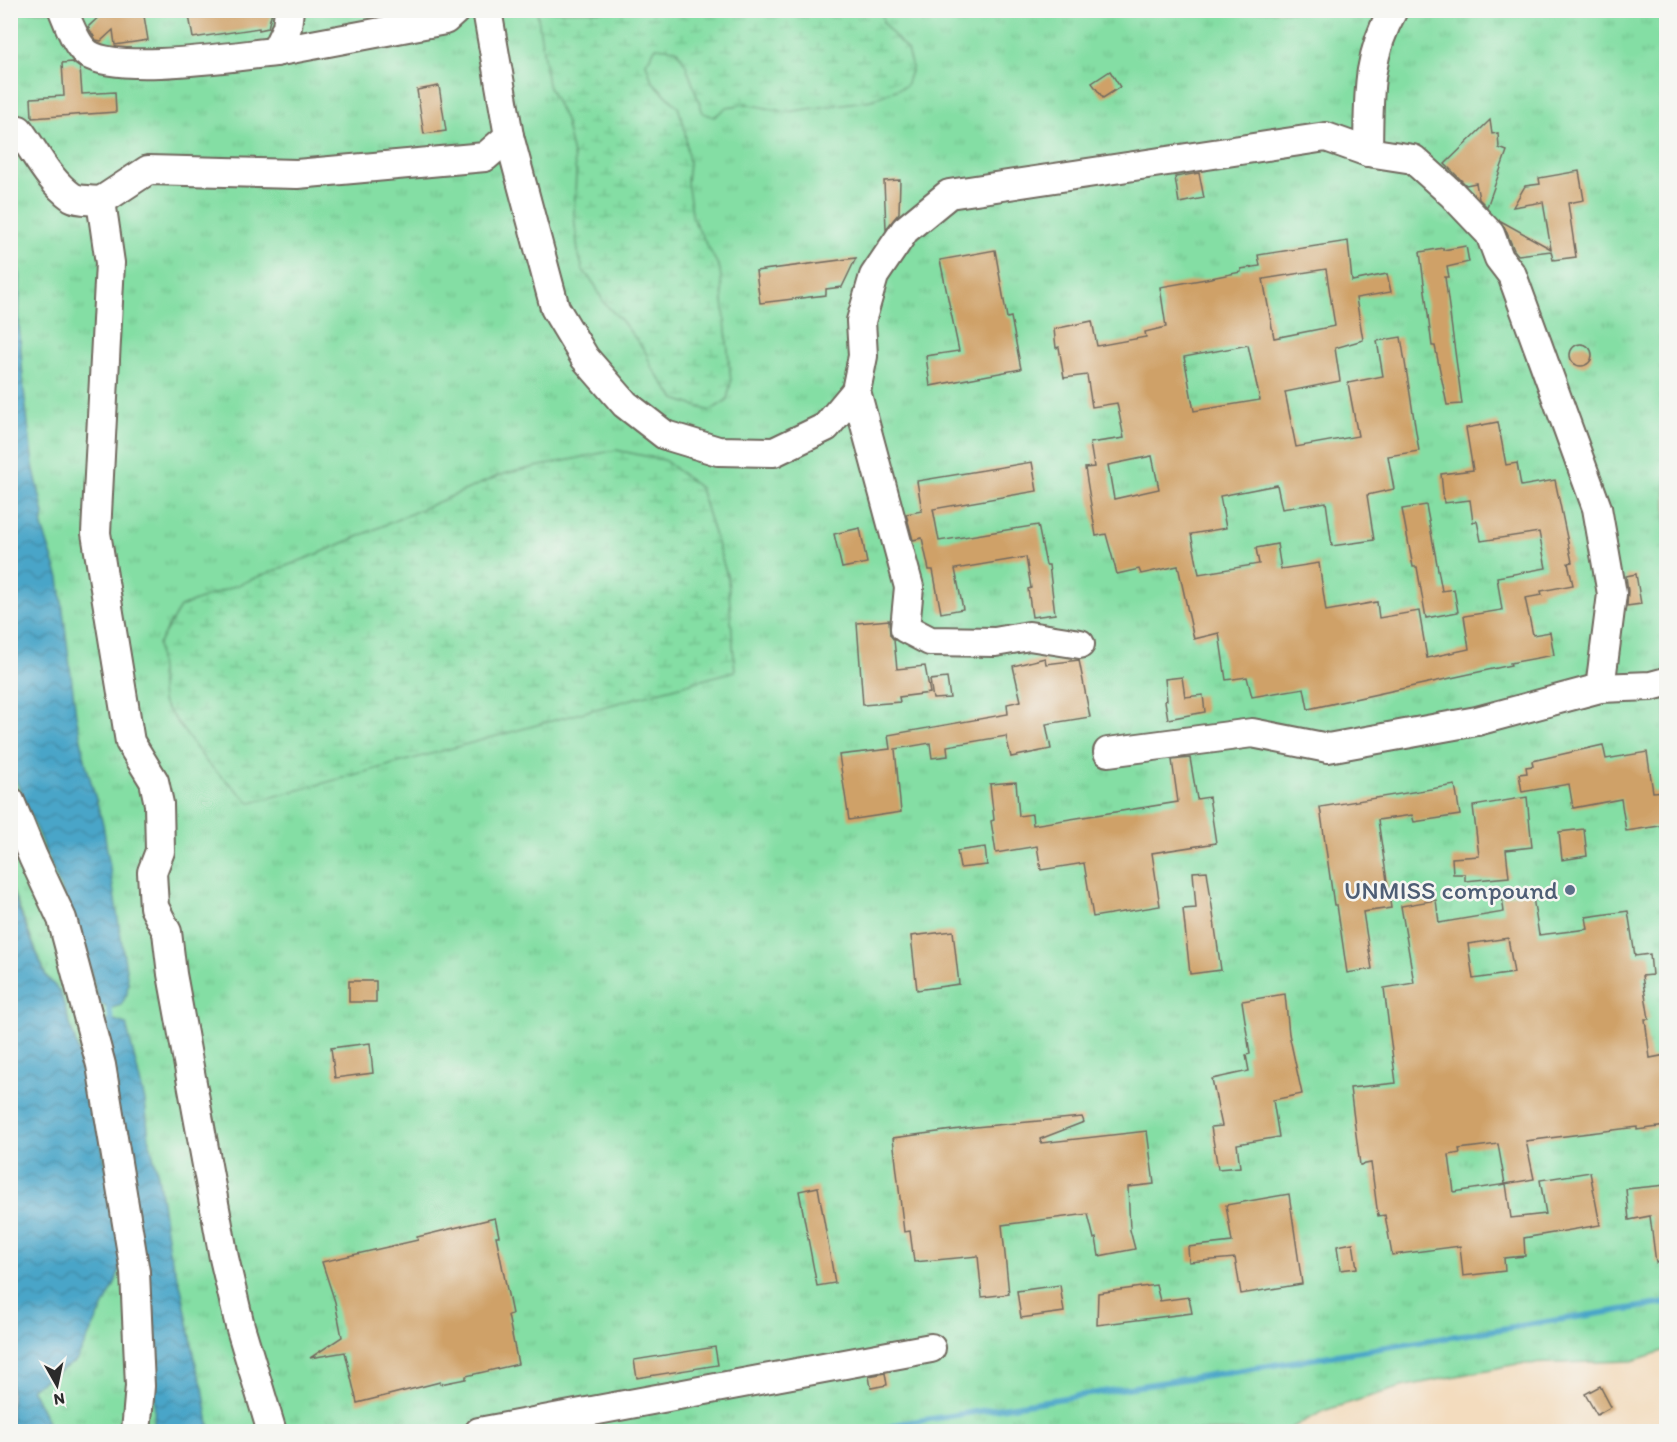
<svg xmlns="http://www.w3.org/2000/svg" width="1677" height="1442" font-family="Itim,sans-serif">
<defs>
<pattern id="grass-tufts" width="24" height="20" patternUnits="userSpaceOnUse" patternTransform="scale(1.5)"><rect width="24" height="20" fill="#84dea4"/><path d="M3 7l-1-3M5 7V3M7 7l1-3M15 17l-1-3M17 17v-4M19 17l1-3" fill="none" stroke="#72bf8d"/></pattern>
<pattern id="wetland-marsh" width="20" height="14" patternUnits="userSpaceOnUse" patternTransform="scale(1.5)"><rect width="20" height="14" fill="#84dea4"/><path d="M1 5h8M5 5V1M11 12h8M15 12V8" fill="none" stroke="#72bf8d"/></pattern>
<pattern id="water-waves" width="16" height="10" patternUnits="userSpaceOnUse" patternTransform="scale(1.5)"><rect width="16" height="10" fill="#4aa5c8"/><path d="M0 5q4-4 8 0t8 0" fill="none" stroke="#3e87a3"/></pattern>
</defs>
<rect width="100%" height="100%" fill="#f6f6f2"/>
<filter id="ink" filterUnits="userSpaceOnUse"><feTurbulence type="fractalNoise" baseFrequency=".0167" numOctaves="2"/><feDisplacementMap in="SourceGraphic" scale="12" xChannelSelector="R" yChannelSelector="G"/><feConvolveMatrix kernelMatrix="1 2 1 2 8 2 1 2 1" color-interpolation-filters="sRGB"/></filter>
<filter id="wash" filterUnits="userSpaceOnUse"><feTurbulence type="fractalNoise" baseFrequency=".008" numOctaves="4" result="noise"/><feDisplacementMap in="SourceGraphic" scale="24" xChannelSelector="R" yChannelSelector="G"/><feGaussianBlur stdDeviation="1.35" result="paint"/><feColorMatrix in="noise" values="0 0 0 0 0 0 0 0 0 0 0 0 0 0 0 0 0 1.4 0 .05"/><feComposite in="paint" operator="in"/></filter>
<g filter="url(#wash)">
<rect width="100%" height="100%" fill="#f3dcbe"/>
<path fill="url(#grass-tufts)" stroke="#588468" stroke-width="1.5" d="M 10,11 L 1666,11 L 1666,1350 L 1632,1361 L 1517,1364 L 1401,1387 L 1326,1410 L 1285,1431 L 52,1431 L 31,1388 L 76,1361 L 91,1093 L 60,992 L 46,976 L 11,887 Z"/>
<g fill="url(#wetland-marsh)" stroke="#588468" stroke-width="1.5">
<path d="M 537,11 L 882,11 L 883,23 L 907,50 L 912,68 L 906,86 L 871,100 L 787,112 L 746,104 L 727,107 L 714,117 L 703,113 L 686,65 L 676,49 L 656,47 L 646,63 L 652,81 L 678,107 L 684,125 L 689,163 L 687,182 L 693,219 L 720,269 L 731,382 L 727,400 L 710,411 L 675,399 L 652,368 L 645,351 L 622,321 L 604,303 L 595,285 L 583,270 L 578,252 L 574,215 L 576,173 L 573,155 L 565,120 L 548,85 Z"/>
<path d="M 616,450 L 664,460 L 700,488 L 728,579 L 735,671 L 251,803 L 208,764 L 162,702 L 158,644 L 180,607 L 320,553 L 503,474 Z"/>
</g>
<g fill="url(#water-waves)" stroke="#3a687a" stroke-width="1.5">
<path d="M 10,228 L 20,276 L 19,325 L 24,390 L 33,465 L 44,514 L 42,527 L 59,578 L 76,715 L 86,764 L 103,824 L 128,982 L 127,994 L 121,1005 L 109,1009 L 99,1003 L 82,940 L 11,768 Z"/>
<path d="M 10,887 L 46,976 L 60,992 L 91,1093 L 121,1240 L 120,1269 L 114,1286 L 76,1361 L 31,1388 L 52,1431 L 11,1431 Z"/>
<path d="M 111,1019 L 126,1024 L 145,1101 L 149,1139 L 158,1175 L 169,1251 L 181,1287 L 197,1369 L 203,1387 L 210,1431 L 154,1431 L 156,1340 L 103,1022 Z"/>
</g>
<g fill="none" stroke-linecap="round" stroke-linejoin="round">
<g stroke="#4aa5c8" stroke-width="6">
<path d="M 109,1009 L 111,1019"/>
<path d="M 876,1432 L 899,1424 L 1666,1303"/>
</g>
</g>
<g id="blocks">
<g fill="#cfa167" fill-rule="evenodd">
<path d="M 106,10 L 143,10 L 148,40 L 115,45 L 113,30 L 101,41 L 96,40 L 88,27 Z"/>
<path d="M 188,10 L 272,10 L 272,11 L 268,28 L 259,30 L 259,28 L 193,38 Z"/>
<path d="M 72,62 L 80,68 L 82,94 L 115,92 L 116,112 L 32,118 L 31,98 L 64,96 L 62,63 Z"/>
<path d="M 1110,71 L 1120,87 L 1103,98 L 1092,83 Z"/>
<path d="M 439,86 L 446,131 L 424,134 L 417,90 Z"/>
<path d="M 1490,120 L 1492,134 L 1498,133 L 1499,148 L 1507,151 L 1487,207 L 1479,199 L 1476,183 L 1466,185 L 1445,164 Z"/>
<path d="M 1579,171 L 1584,200 L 1568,203 L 1576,257 L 1553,260 L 1551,251 L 1518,255 L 1514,250 L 1505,228 L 1499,220 L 1551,249 L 1543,202 L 1513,207 L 1525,186 L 1540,184 L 1539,178 Z"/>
<path d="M 1199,173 L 1204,198 L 1179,203 L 1175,177 Z"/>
<path d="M 900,180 L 899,213 L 886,229 L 884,181 Z"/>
<path d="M 1348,241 L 1352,281 L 1387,274 L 1391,292 L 1356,298 L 1363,340 L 1335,348 L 1340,381 L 1285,392 L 1296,447 L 1358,436 L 1348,383 L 1383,376 L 1377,341 L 1401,337 L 1419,451 L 1388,456 L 1394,489 L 1367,495 L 1374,540 L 1332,546 L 1326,502 L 1282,509 L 1277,485 L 1220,496 L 1226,528 L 1191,534 L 1199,574 L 1259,564 L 1256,548 L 1277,544 L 1281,569 L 1319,563 L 1326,611 L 1377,602 L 1379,618 L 1419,611 L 1427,658 L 1469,649 L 1464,616 L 1502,610 L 1497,577 L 1546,568 L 1539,532 L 1481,541 L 1477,521 L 1473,522 L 1470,500 L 1444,503 L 1441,474 L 1473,470 L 1466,428 L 1498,422 L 1506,465 L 1517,463 L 1521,486 L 1555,480 L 1572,562 L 1568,563 L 1573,585 L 1541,591 L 1542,595 L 1525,598 L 1533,635 L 1550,632 L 1554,655 L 1510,663 L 1511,665 L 1308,709 L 1304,688 L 1252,697 L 1247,677 L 1226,680 L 1219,633 L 1194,639 L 1178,566 L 1141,574 L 1139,569 L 1117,574 L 1106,534 L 1096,536 L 1085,468 L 1094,467 L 1090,443 L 1124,438 L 1117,403 L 1092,407 L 1087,375 L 1064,378 L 1059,347 L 1056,348 L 1054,329 L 1092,321 L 1097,346 L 1146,337 L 1145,332 L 1166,327 L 1160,287 L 1206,279 L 1241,272 L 1241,269 L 1260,266 L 1258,255 ZM 1326,269 L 1335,326 L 1274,338 L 1263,279 ZM 1248,345 L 1260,400 L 1194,411 L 1184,357 ZM 1152,456 L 1159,489 L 1114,499 L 1108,465 Z"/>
<path d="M 1466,246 L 1469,262 L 1447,267 L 1449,277 L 1445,277 L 1462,404 L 1447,405 L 1435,346 L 1432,346 L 1420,252 L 1443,248 L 1443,250 Z"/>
<path d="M 995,250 L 1007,318 L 1011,317 L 1021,369 L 930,386 L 926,356 L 959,351 L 940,260 Z"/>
<path d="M 856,258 L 842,287 L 826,289 L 826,295 L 760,303 L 756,271 Z"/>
<circle cx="1581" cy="355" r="11"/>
<path d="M 1032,462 L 1037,491 L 933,509 L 939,541 L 1038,525 L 1046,565 L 1049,565 L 1055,614 L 1032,617 L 1028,589 L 1031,588 L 1026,557 L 955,569 L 963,609 L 941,613 L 933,570 L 929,570 L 922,538 L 913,540 L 906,514 L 922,511 L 917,481 Z"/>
<path d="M 1426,505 L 1442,591 L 1454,589 L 1458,612 L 1426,618 L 1417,567 L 1413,567 L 1402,509 Z"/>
<path d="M 860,528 L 867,563 L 842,568 L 834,534 Z"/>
<path d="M 1636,574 L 1641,604 L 1627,606 L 1628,591 L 1626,576 Z"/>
<path d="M 889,620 L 890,635 L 894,640 L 897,669 L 925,666 L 930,693 L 899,697 L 900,702 L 863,705 L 857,623 Z"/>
<path d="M 1045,658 L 1046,664 L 1079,660 L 1090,717 L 1046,724 L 1051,749 L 1011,757 L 1006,736 L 947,746 L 948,756 L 932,758 L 930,743 L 895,749 L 901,812 L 849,820 L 839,755 L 890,749 L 888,735 L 1008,714 L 1007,704 L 1021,701 L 1013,666 Z"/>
<path d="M 1182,677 L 1185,697 L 1203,695 L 1205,712 L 1168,719 L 1165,701 L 1167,700 L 1165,679 Z"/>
<path d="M 947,678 L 950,698 L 933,699 L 930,680 Z"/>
<path d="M 1603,745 L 1606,759 L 1647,752 L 1653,792 L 1666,791 L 1666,825 L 1626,831 L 1621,799 L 1573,808 L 1569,784 L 1522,792 L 1519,774 L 1527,773 L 1526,767 L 1533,766 L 1532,761 Z"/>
<path d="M 1190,758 L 1197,799 L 1209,797 L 1216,843 L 1152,853 L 1160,906 L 1093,917 L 1084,863 L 1041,870 L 1037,846 L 996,853 L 991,821 L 994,820 L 990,784 L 1016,782 L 1019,816 L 1032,814 L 1033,825 L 1178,802 L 1172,760 Z"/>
<path d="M 1455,785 L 1460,815 L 1414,822 L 1412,815 L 1378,820 L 1391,908 L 1363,912 L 1372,969 L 1347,973 L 1337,905 L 1334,905 L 1320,807 Z"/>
<path d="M 1527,797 L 1532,847 L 1506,850 L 1509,877 L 1465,881 L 1465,874 L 1453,874 L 1452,858 L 1479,856 L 1473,806 Z"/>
<path d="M 1584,829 L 1587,856 L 1562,860 L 1559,832 Z"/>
<path d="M 985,847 L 987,865 L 960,868 L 957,851 Z"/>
<path d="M 1207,871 L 1221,970 L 1190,974 L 1183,909 L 1196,908 L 1193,872 Z"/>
<path d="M 1532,891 L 1539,935 L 1588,929 L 1586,917 L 1628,911 L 1635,956 L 1650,954 L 1652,975 L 1642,976 L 1649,1019 L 1645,1019 L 1650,1058 L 1666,1055 L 1666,1126 L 1637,1130 L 1637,1127 L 1526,1141 L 1534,1179 L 1505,1184 L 1498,1144 L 1459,1149 L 1460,1153 L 1449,1155 L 1454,1192 L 1506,1184 L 1511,1218 L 1546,1214 L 1540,1180 L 1590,1172 L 1600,1225 L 1524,1238 L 1525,1256 L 1504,1258 L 1505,1271 L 1463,1276 L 1460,1246 L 1392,1255 L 1385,1215 L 1378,1216 L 1371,1163 L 1360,1165 L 1350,1088 L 1396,1083 L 1384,988 L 1414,983 L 1401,906 L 1436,900 L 1439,923 L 1504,912 L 1502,896 ZM 1508,938 L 1514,973 L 1473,979 L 1468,944 Z"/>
<path d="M 953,931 L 959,984 L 917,990 L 911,936 Z"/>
<rect x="349" y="981" width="27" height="21"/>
<path d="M 1285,994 L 1289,1034 L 1302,1094 L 1273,1100 L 1279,1137 L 1237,1144 L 1240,1167 L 1218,1169 L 1211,1127 L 1222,1126 L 1212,1079 L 1249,1071 L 1246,1055 L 1250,1054 L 1242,1001 Z"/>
<path d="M 370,1043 L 373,1073 L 335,1078 L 331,1048 Z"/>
<path d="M 1082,1117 L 1084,1122 L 1040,1139 L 1041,1143 L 1147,1131 L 1154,1184 L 1128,1187 L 1130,1230 L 1135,1249 L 1099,1256 L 1096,1238 L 1094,1239 L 1088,1214 L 1002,1225 L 1009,1294 L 982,1297 L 978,1256 L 914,1262 L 910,1231 L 904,1232 L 893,1138 L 975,1127 Z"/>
<path d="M 1666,1185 L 1666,1262 L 1656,1263 L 1650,1216 L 1629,1220 L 1626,1189 Z"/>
<path d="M 818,1187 L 835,1283 L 817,1286 L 799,1191 Z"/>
<path d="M 1289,1194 L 1302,1284 L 1241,1294 L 1235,1258 L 1189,1262 L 1188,1247 L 1232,1242 L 1226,1205 Z"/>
<path d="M 495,1218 L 499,1236 L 496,1236 L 512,1314 L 508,1315 L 518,1364 L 466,1376 L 466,1379 L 440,1384 L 440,1382 L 357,1403 L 345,1352 L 310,1358 L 342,1337 L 335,1302 L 322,1262 L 418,1240 L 417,1237 Z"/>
<path d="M 1353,1243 L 1357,1268 L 1340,1270 L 1337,1246 Z"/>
<path d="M 1060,1285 L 1064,1312 L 1021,1318 L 1017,1291 Z"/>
<path d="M 1156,1285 L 1160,1301 L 1189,1297 L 1192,1313 L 1097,1325 L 1098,1293 Z"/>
<path d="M 715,1347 L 718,1365 L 637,1378 L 634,1360 Z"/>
<path d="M 885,1373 L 887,1385 L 871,1388 L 869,1376 Z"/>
<path d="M 1600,1386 L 1611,1407 L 1597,1415 L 1585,1394 Z"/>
</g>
</g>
</g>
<g filter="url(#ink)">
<use href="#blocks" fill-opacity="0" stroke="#71695e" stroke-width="1.5"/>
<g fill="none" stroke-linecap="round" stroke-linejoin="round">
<defs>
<g id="minor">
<path d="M 63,10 C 69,24 76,46 88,54 C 120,74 234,56 275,52"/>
<path d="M 289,10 L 287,27 L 275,52 L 445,20 L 456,10"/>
<path d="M 487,10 L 509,136 L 555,308 L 585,358 L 625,404 L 665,435 L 718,451 L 774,452 L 826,427 L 856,391"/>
<path d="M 10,128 L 19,130 C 36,153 48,180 72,197 C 79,201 92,200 101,201"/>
<path d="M 1368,152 C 1369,99 1366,58 1393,10"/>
<path d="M 1080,644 L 1029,636 L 995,642 L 930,641 L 905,628 L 909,587 L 856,391 L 863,356 L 861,321 L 874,276 L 905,230 L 949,194 L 1326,137 L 1368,152 L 1413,159 L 1452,194 L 1490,234 L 1499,258 L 1512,275 L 1597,508 L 1612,594 L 1600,688"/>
<path d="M 1108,752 L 1252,733 L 1328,748 L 1477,721 L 1600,688 L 1651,686 L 1666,682"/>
<path d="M 10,801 L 33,857 L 62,919 L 101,1065 L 135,1272 L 140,1386 L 136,1432"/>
<path d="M 272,1432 L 240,1326 L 224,1258 L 172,974 L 167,932 L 154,907 L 152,872 L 160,851 L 159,804 L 154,781 L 130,742 L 96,533 L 110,263 L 101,201 L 148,170 L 297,174 L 485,157 L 509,136"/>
<path d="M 479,1432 L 931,1348"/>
</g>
</defs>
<use href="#minor" stroke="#71695e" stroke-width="32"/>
<use href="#minor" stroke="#fff" stroke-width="28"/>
</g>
</g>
<circle fill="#5c6f8a" stroke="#f6f6f2" stroke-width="2" cx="1570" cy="890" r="6"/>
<g text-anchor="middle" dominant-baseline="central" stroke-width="5" stroke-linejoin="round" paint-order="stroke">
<g font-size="26" fill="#4e5e75" stroke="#f6f6f2" text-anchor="end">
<text x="1558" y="890">UNMISS compound</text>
</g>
</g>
<rect width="1677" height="1442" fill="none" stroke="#f6f6f2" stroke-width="36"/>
<g transform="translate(57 1385) rotate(171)" stroke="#f6f6f2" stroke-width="4.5" paint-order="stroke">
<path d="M0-4.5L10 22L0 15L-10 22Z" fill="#2b2b2b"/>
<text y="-9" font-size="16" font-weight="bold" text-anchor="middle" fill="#2b2b2b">N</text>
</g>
</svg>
